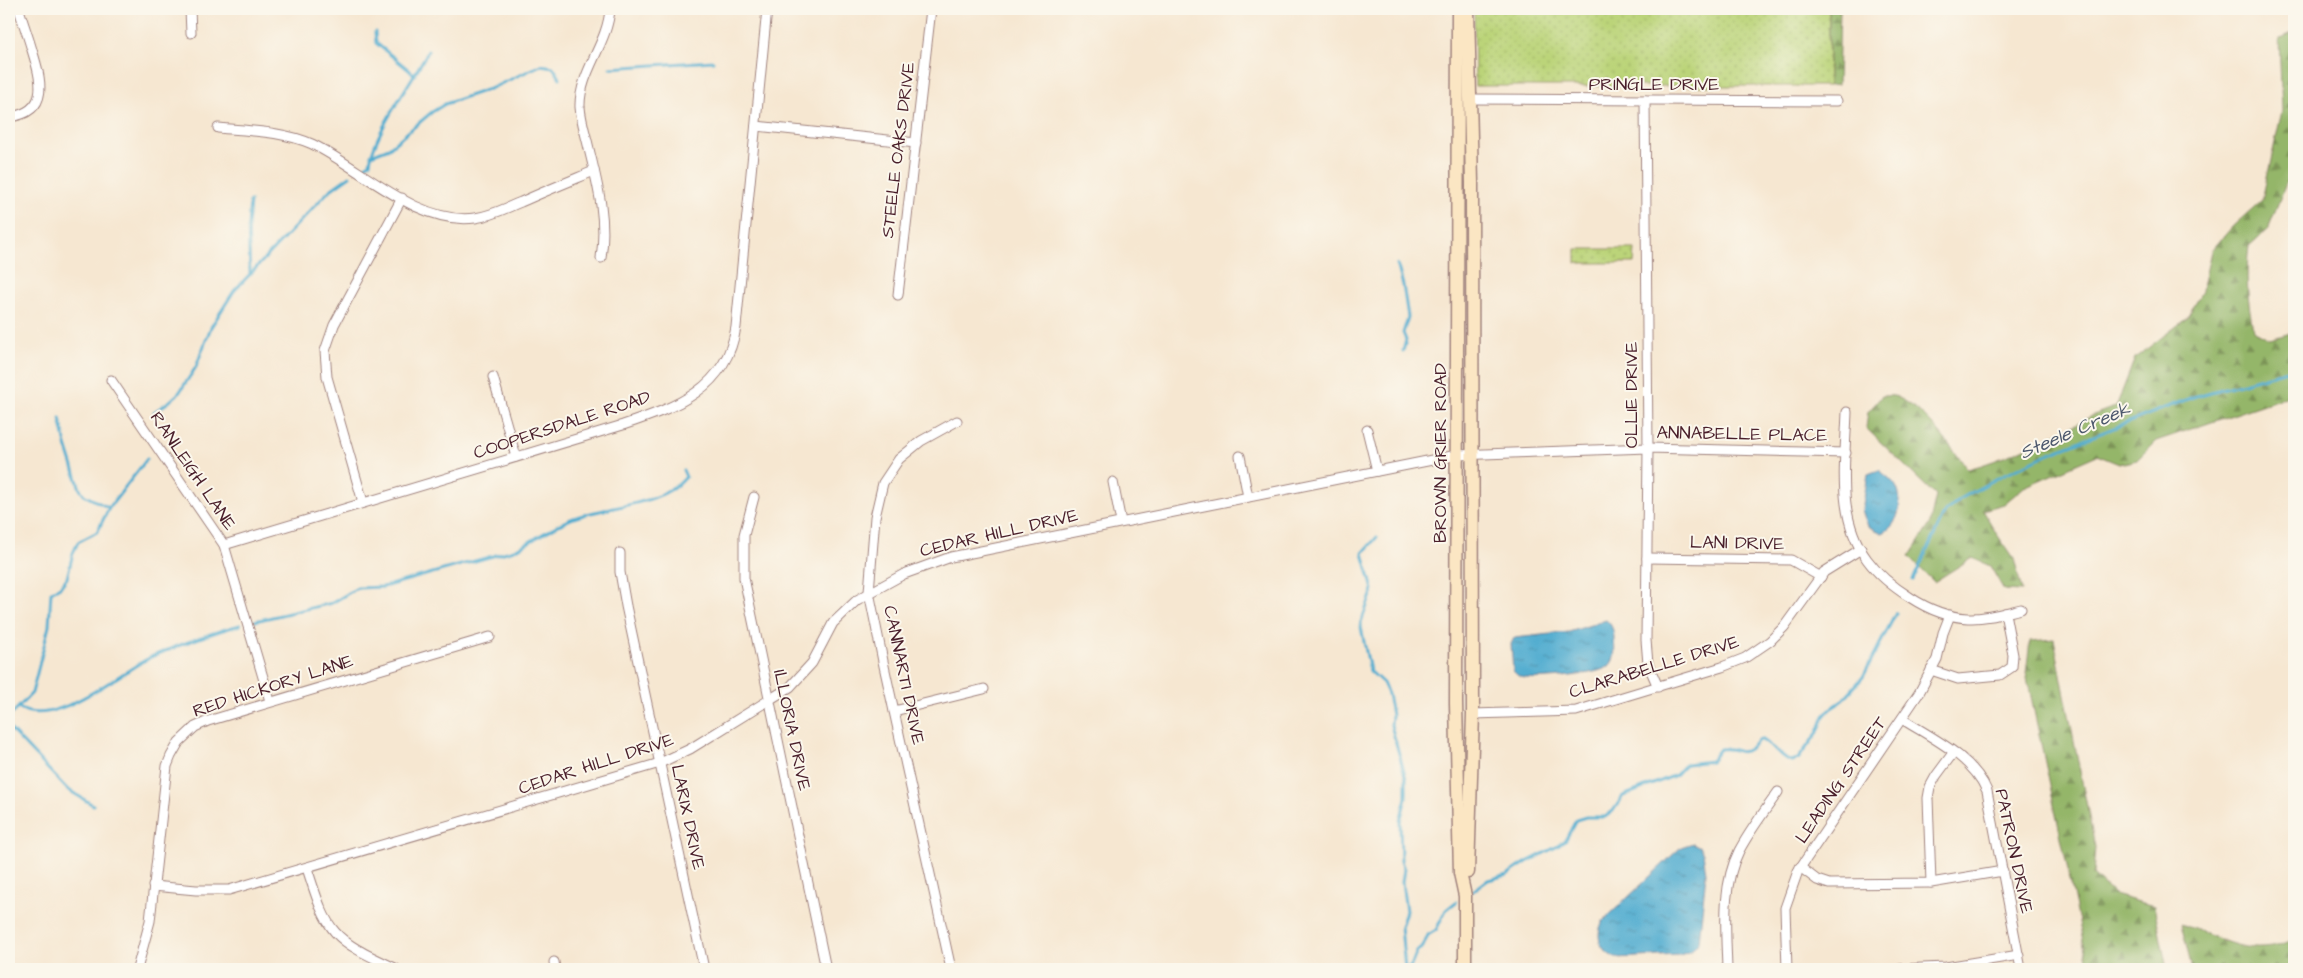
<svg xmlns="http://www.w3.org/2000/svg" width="2303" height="978" font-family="'Architects Daughter',sans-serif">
<defs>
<pattern id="grass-dots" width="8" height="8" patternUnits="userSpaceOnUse" patternTransform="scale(1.25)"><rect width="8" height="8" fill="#bbd479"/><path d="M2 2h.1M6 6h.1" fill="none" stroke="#a2b669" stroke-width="1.8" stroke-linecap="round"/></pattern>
<pattern id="forest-firs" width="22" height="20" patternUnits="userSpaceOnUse" patternTransform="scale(1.25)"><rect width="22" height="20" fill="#94b669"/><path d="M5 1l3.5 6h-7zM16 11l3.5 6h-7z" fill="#7b9357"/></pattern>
<pattern id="water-ripples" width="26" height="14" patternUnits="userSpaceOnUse" patternTransform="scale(1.25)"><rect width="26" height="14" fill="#52add0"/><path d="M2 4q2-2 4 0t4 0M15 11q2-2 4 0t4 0" fill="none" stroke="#468ca9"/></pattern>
</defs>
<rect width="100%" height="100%" fill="#fbf7ec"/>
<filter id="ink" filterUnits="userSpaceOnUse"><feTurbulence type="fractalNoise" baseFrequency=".02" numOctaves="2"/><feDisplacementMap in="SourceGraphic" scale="10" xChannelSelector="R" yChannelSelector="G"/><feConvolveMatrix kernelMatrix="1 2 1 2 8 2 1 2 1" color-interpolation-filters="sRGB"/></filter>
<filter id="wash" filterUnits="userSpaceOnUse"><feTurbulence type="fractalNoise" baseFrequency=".0096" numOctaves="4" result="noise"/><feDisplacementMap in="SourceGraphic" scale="20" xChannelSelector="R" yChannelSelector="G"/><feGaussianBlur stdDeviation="1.12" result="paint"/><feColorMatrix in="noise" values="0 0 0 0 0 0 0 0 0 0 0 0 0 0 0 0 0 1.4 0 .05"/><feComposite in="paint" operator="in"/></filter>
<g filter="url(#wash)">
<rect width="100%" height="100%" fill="#f6e7d1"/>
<g fill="url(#grass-dots)" stroke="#827a52">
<path d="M 1474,9 L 1829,9 L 1829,86 L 1475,86 Z"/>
<path d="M 1576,249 L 1635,249 L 1634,263 L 1576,263 Z"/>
</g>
<g fill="url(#forest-firs)" stroke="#6f6a4a">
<path d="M 1829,9 L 1840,9 L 1838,85 L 1829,86 Z"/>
<path d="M 2294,32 L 2294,154 L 2289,176 L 2268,229 L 2249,246 C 2245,275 2248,301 2253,330 L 2270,339 L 2294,332 L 2294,394 L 2156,441 L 2137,460 L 2119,464 L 2097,455 L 2024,487 L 2004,504 L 1983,510 L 1996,533 L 2014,559 L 2022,591 L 2004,590 L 1990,566 L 1972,558 L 1934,582 L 1909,557 L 1929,526 L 1936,496 L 1866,428 L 1868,412 L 1882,396 C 1887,396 1893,395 1897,397 C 1927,411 1948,444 1968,469 C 2002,460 2034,444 2066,429 C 2083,421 2097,412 2116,407 L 2135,358 L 2187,318 L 2202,291 L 2211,251 L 2233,226 L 2262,200 L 2282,111 L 2279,39 Z"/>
<path d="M 2054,639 L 2095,847 L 2093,875 L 2114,895 L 2154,906 L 2167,969 L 2089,969 L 2026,673 L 2030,641 Z"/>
<path d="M 2181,924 C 2221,938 2252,961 2294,939 L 2294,969 L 2192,969 Z"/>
</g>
<g fill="url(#water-ripples)" stroke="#4e667e">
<path d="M 1879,470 C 1886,476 1895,481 1898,491 C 1903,505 1897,528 1882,533 L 1868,526 L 1862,511 L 1868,474 Z"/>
<path d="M 1606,620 C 1613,625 1614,633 1614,640 C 1615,650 1616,659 1609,666 C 1599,675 1541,680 1526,678 C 1520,678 1517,675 1513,671 L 1511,644 L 1514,638 L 1569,632 Z"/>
<path d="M 1693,843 L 1700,847 L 1703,853 L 1706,873 L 1699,942 L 1691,951 L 1680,955 L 1616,958 C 1601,952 1594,937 1603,921 L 1681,847 Z"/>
</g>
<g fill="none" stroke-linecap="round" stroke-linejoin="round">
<g stroke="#52add0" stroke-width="3">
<path d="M 375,32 L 376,43 L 415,75"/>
<path d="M 610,68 L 713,61"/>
<path d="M 371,155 L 389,148 L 432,112 L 445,104 L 492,88 L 541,65 L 553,67 L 560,78"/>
<path d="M 365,166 L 370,163 C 373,134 413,80 428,51"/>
<path d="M 1397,264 L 1403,285 L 1408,317 L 1403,333 L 1406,340 L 1403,351"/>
<path d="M 250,273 L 248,226 L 250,201"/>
<path d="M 154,412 L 170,401 L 179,393 L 196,367 L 211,327 L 234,291 L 329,191 L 350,176"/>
<path d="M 60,418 L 66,445 L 80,489 L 84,495 L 109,508"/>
<path d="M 1377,537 L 1363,553 L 1373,590 L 1361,622 L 1361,627 L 1370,671 L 1383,683 L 1388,694 L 1392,715 L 1391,725 L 1406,779 L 1406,798 L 1400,821 L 1401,861 L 1404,869 L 1402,882 L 1406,911 L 1401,927 L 1405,969"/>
<path d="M 1913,580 L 1945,512 L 1960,499 L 2003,475 L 2050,453 L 2193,397 L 2294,369"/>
<path d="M 255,621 L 332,603 L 357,588 L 383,587 L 514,550 C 534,541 551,527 571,519 C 606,505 661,507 686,477 L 683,470"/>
<path d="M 19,708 C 54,730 121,671 153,656 C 182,644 210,633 240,625"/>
<path d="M 9,721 L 11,715 L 32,693 L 49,626 L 51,592 L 60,587 L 67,578 L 73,553 L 78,542 L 97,532 L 109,508 L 147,459"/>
<path d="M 9,728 L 67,789 L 93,805"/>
<path d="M 1473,891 L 1488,880 L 1507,875 L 1527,862 L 1558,846 L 1566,839 L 1576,820 L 1586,817 L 1605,817 L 1613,811 L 1623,796 L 1676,775 L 1686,764 L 1711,761 L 1720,749 C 1743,746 1736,762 1759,740 L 1762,740 L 1787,759 L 1791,761 L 1798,759 L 1818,732 L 1824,716 L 1830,709 L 1841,702 L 1863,677 L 1896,613"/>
<path d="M 1407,969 L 1411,966 L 1417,951 L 1423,947 L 1428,935 L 1436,930 L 1446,910 L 1456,902"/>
</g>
</g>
</g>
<g filter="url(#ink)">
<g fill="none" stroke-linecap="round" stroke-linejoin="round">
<defs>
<g id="minor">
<path d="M 190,9 L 191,33"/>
<path d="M 1470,99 L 1837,101"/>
<path d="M 1645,100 L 1648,448 L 1646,640 L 1648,664 L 1658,687"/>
<path d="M 9,117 C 51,112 41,79 32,50 C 28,36 23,23 19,9"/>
<path d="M 756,126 L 916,143"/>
<path d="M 218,128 C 249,131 283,131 312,144 C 360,167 418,226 475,218 C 491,216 506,208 521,202 C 545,191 570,181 594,171"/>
<path d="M 601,258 C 607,219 598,186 589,149 C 586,135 581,121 580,107 C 579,73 608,43 610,9"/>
<path d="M 898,295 L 931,9"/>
<path d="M 493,377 L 516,457"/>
<path d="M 111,380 L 224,545 L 270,701"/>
<path d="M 1847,412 C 1846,442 1842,475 1846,504 C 1852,549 1874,575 1911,598 C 1928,609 1947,617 1968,618 C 1986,619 2004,613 2021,609"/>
<path d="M 1367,430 L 1377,471"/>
<path d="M 1240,456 L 1248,497"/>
<path d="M 1113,482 L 1121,522"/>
<path d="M 754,497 L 744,535 L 744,578 L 826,969"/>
<path d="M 363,502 L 327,377 L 325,351 L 334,325 L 402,198"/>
<path d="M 224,545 L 623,425 C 676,407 727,389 736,327 L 767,9"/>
<path d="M 620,553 L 620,572 L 626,606 L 704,969"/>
<path d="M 1647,558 L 1791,560 L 1821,577"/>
<path d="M 1931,670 L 1958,679 L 2000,675 L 2012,667 L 2013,655 L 2005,613"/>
<path d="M 894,711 L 984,689"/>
<path d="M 1473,714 L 1576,711 L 1722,667 L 1745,658 L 1770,641 L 1784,627 L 1824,572 L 1861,549"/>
<path d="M 1902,719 C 1932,738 1973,757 1987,791 L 2021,969"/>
<path d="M 1800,867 L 1817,880 L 1829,884 L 1931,883 L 2003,871"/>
<path d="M 307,868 C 328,935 332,939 395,968"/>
<path d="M 1931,883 L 1928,798 L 1930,787 L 1936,776 L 1953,753"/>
<path d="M 153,886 L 196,890 L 229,890 L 660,763 L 690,749 L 790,687 L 812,663 L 833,623 L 857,600 L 904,574 L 951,557 L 1457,455 L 1648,448 L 1846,453"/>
<path d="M 554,962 L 555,969"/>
<path d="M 137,969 L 150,921 L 167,766 L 171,756 L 179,742 L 195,727 L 208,721 L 490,637"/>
<path d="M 951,969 L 884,666 L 869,592 L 875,517 L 883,483 L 899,459 L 921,441 L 957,421"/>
<path d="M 1727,969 C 1726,930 1721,887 1739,851 C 1750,830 1765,811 1778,792"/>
<path d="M 1787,969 L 1785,908 L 1798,871 L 1919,693 L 1937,659 L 1943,633 L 1950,615"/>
<path d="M 1900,969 L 1946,967 L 2019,955"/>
</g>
<g id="secondary">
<path d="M 1458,9 L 1456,703 L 1460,873 L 1465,896 L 1465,969"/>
<path d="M 1468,9 L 1472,183 L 1473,714 L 1468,872"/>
</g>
</defs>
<use href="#minor" stroke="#a0837e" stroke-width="11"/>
<use href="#secondary" stroke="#a0837e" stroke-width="15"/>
<use href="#minor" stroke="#fff" stroke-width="9"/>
<use href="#secondary" stroke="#fbe6c3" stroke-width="12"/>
</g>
</g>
<g text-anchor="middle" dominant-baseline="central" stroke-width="4" stroke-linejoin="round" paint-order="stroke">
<g font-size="18" fill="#4a1f2b" stroke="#fbf7ec">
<text x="1654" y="84">PRINGLE DRIVE</text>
<text transform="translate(898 150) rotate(-83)">STEELE OAKS DRIVE</text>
<text transform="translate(1631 395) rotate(-90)">OLLIE DRIVE</text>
<text transform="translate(562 425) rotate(-18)">COOPERSDALE ROAD</text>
<text transform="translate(1742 434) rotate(1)">ANNABELLE PLACE</text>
<text transform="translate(1440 453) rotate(-90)">BROWN GRIER ROAD</text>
<text transform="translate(193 471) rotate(56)">RANLEIGH LANE</text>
<text transform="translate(999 533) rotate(-13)">CEDAR HILL DRIVE</text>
<text transform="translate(1737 543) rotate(1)">LANI DRIVE</text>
<text transform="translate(1654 667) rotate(-17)">CLARABELLE DRIVE</text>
<text transform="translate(904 675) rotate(78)">CANNARTI DRIVE</text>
<text transform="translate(273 686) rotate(-18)">RED HICKORY LANE</text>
<text transform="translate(792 730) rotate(78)">ILLORIA DRIVE</text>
<text transform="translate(596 764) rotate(-18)">CEDAR HILL DRIVE</text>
<text transform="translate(1841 780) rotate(-56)">LEADING STREET</text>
<text transform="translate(688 817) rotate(78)">LARIX DRIVE</text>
<text transform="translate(2014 851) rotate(78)">PATRON DRIVE</text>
</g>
<g font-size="19" font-style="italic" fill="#4d586d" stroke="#fbf7ec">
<text transform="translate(2075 431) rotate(-23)">Steele Creek</text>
</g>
</g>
<rect width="2303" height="978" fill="none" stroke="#fbf7ec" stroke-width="30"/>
</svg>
